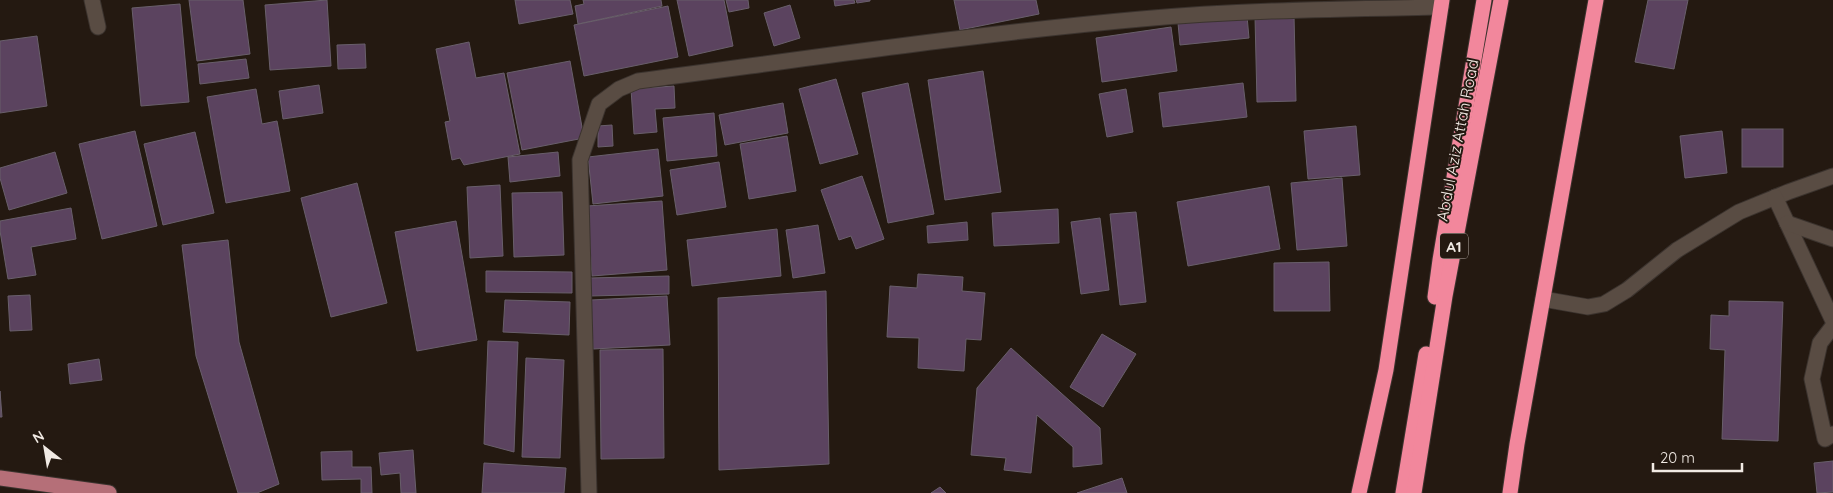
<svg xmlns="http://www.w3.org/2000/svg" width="1833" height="493" font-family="Quicksand,sans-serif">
<rect width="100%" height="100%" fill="#241911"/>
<g fill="#5b435f" stroke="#695f6b">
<path d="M 189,0 L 243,0 L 250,54 L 197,61 Z"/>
<path d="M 327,0 L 331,66 L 270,70 L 265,5 Z"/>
<path d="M 515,0 L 570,0 L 573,14 L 519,24 Z"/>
<path d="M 583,0 L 661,0 L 662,6 L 578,24 L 575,6 L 584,4 Z"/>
<path d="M 677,0 L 724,0 L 733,46 L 689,56 Z"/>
<path d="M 726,0 L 748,0 L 749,8 L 729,12 Z"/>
<path d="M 834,0 L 854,0 L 855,3 L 835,6 Z"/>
<path d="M 856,0 L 870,0 L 870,1 L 857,3 Z"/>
<path d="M 954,0 L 1036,0 L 1039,14 L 960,30 Z"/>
<path d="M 1648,0 L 1688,0 L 1674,69 L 1635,62 Z"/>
<path d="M 180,4 L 189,102 L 141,106 L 132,8 Z"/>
<path d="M 790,5 L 800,38 L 774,46 L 764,13 Z"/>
<path d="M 668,6 L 678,57 L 584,76 L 574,25 Z"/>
<path d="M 1247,16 L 1249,38 L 1180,45 L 1178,23 Z"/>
<path d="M 1294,16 L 1296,101 L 1257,102 L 1255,17 Z"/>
<path d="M 1171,27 L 1177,71 L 1102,82 L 1096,38 Z"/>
<path d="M 37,36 L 47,106 L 0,113 L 0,41 Z"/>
<path d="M 469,42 L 476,78 L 504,73 L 520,154 L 464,165 L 460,158 L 452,160 L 445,122 L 450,121 L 436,49 Z"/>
<path d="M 365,44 L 366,68 L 338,69 L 337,45 Z"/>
<path d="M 246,59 L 249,78 L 200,84 L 198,64 Z"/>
<path d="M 570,61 L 584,138 L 522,150 L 507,73 Z"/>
<path d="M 983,71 L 1001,192 L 945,200 L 928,80 Z"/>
<path d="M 836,79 L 858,154 L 820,164 L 799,89 Z"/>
<path d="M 908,83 L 934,214 L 888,223 L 862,93 Z"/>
<path d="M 1243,83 L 1247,117 L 1163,127 L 1159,93 Z"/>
<path d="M 319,85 L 323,113 L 283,119 L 279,91 Z"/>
<path d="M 674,86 L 675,108 L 655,109 L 657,132 L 634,134 L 631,89 Z"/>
<path d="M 256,89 L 262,124 L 277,121 L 290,191 L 226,203 L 207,97 Z"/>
<path d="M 1126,89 L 1133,132 L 1107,137 L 1099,94 Z"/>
<path d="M 783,103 L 788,133 L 725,145 L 719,115 Z"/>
<path d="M 714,113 L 717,156 L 667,161 L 663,118 Z"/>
<path d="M 612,125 L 613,146 L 598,147 L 598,126 Z"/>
<path d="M 1356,126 L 1360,175 L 1308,179 L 1304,131 Z"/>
<rect x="1742" y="129" width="41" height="38"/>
<path d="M 135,131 L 157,226 L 102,239 L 79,144 Z"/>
<path d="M 1722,131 L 1727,173 L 1685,178 L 1680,136 Z"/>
<path d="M 195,132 L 214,213 L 163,225 L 144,144 Z"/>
<path d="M 787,136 L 796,191 L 749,199 L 740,144 Z"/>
<path d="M 658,149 L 663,196 L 593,204 L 588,157 Z"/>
<path d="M 55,152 L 67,193 L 9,210 L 0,178 L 0,168 Z"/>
<path d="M 558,152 L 560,176 L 510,182 L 508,157 Z"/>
<path d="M 719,162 L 726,207 L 677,215 L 670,170 Z"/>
<path d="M 862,176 L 884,239 L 856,249 L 851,236 L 839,240 L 821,190 Z"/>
<path d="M 1342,178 L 1347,246 L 1297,250 L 1291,183 Z"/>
<path d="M 357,183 L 387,303 L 331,317 L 301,198 Z"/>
<path d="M 500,185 L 503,256 L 470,258 L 467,187 Z"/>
<path d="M 1269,186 L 1280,249 L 1188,266 L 1177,202 Z"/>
<path d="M 562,192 L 564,255 L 514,257 L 512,193 Z"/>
<path d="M 662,201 L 667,270 L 592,276 L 587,206 Z"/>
<path d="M 71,208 L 76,239 L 31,247 L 36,275 L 8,279 L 0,231 L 0,221 Z"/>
<path d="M 1058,209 L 1059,243 L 994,246 L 992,213 Z"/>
<path d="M 1136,212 L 1146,302 L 1120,305 L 1110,214 Z"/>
<path d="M 1100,218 L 1109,290 L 1081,294 L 1071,222 Z"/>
<path d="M 456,221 L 477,340 L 417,351 L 395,232 Z"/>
<path d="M 967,222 L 968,240 L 928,243 L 927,226 Z"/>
<path d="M 818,225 L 825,273 L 793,278 L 786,230 Z"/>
<path d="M 777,229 L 781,276 L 692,286 L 687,240 Z"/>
<path d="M 228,240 L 239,342 L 279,484 L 257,493 L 238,493 L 196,356 L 182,245 Z"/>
<path d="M 1329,262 L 1330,311 L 1274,311 L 1274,263 Z"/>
<path d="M 486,271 L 572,272 L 572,293 L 486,292 Z"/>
<path d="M 918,274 L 963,277 L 962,291 L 985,293 L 981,340 L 966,339 L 964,371 L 918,368 L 919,338 L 887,337 L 890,286 L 917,288 Z"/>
<path d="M 669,276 L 669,294 L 590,296 L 590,278 Z"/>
<path d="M 826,291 L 829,464 L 719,470 L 718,298 Z"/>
<path d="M 30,295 L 32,330 L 10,331 L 8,296 Z"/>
<path d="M 667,296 L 670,345 L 593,349 L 591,300 Z"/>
<path d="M 505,300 L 570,302 L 569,335 L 503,332 Z"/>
<path d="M 1729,301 L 1783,302 L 1778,441 L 1722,439 L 1725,350 L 1710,349 L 1711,315 L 1729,316 Z"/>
<path d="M 1102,334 L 1136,354 L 1103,407 L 1070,387 Z"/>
<path d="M 488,341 L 518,342 L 514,452 L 484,444 Z"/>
<path d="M 1011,348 L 1100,428 L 1102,464 L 1073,467 L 1073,447 L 1037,415 L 1031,473 L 1004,470 L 1006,458 L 971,455 L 977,388 Z"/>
<path d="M 663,349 L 664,458 L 601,459 L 600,350 Z"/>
<path d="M 526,358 L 564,360 L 560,458 L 522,457 Z"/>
<path d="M 99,359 L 102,380 L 70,384 L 68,364 Z"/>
<path d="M 0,391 L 2,417 L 0,417 Z"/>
<path d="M 413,450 L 416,493 L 401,493 L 400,473 L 381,475 L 379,453 Z"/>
<path d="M 352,451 L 352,467 L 371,467 L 372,493 L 361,493 L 361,479 L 322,480 L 321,452 Z"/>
<path d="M 1833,461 L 1833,492 L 1817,493 L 1814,463 Z"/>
<path d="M 484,463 L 566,468 L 564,493 L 482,493 Z"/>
<path d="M 1122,478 L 1127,493 L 1077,493 Z"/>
<path d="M 940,487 L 946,493 L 931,493 Z"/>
</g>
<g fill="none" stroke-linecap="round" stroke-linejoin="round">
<defs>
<path id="lane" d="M 1543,299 L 1588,307 L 1604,304 L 1627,290 L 1677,250 L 1739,212 L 1788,192 L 1833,176"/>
<g id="street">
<path d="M 92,0 L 98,27"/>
<path d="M 1775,197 L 1833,321"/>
<path d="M 1787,223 L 1833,239"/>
<path d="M 1833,326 L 1820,343 L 1812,379 L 1825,439 L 1833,434"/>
<path d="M 589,493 L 580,160 L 599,104 L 619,89 L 638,81 C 805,59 973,34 1141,19 C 1241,10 1341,9 1441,7"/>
</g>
<path id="primary" d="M 0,478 L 109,493"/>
<g id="highway">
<path d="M 1435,297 L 1440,260 L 1484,0"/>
<path d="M 1359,493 L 1386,370 L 1442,0"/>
<path d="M 1403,493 L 1426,354"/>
<path d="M 1414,493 L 1445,296 L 1501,0"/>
<path d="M 1510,493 L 1517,444 L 1596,0"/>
</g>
</defs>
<use href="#lane" stroke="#3b332e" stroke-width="17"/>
<use href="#street" stroke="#3b332e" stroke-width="17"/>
<use href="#primary" stroke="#3b332e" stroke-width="17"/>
<use href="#highway" stroke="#3b332e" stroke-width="17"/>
<use href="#lane" stroke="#594c43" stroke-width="15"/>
<use href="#street" stroke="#594c43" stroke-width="15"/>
<use href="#primary" stroke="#b56f78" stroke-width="15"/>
<use href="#highway" stroke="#f2879c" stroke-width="15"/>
</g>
<g text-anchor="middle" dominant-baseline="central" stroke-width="4" stroke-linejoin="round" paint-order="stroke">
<rect fill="#241911" stroke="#b4aba5" stroke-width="1" x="1440" y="233.5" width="28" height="25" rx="4"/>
<g font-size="15" font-weight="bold" fill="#f1eae4">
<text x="1454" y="246">A1</text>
</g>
<g font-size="16" fill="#f1eae4" stroke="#241911">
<text transform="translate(1457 140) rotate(-79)">Abdul Aziz Attah Road</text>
</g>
</g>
<g transform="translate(45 448) rotate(329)" stroke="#241911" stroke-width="4" paint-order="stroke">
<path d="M0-4L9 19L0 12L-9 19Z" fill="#f1eae4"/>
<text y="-8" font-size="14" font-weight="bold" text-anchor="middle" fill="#f1eae4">N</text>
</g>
<path d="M1653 463v8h89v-8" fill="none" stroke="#f1eae4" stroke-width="2.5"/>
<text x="1660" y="463" font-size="15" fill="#f1eae4" stroke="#241911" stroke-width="4" paint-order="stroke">20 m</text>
</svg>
